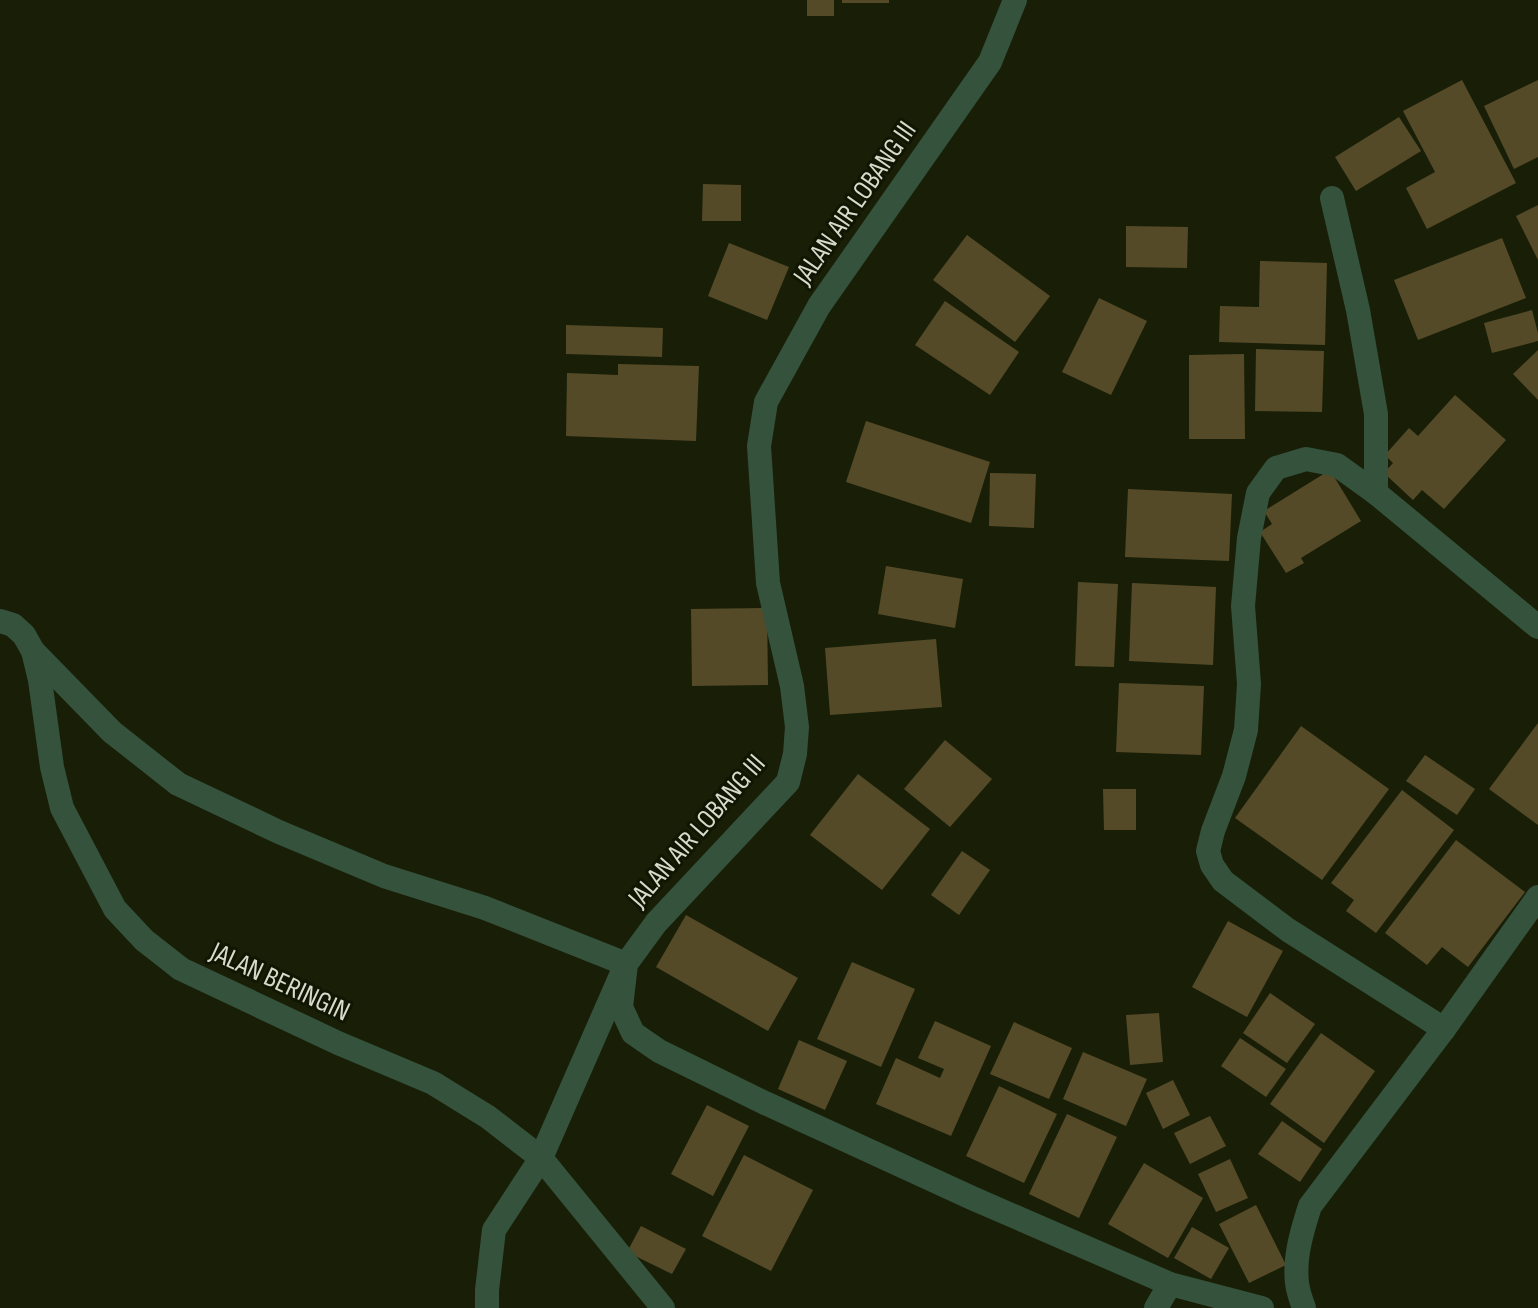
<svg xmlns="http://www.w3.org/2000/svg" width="1538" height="1308" font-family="'Sofia Sans Condensed',sans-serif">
<rect width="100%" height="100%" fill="#191f07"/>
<g fill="#554a28">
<rect x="807" y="0" width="27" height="16"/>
<rect x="842" y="0" width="47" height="3"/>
<path d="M 1462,80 L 1516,183 L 1427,229 L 1406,188 L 1435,172 L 1403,111 Z"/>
<path d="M 1538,80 L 1538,157 L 1514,169 L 1484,106 Z"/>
<path d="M 1399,117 L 1421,151 L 1356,191 L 1335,157 Z"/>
<path d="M 703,184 L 741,185 L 741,221 L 702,221 Z"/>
<path d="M 1538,205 L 1538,260 L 1516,216 Z"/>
<path d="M 1126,226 L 1188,227 L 1187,268 L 1126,267 Z"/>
<path d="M 967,235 L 1050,296 L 1015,342 L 933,280 Z"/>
<path d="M 1502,238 L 1526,298 L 1418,340 L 1394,280 Z"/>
<path d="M 729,243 L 789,267 L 767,320 L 708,296 Z"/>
<path d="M 1260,261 L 1327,263 L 1325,345 L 1219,342 L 1220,306 L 1259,307 Z"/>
<path d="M 1099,298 L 1147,321 L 1111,395 L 1062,372 Z"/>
<path d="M 945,301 L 1019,352 L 990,395 L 915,345 Z"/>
<path d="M 1532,310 L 1538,333 L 1538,341 L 1492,353 L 1484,323 Z"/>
<path d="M 566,325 L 663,328 L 662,357 L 566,354 Z"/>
<path d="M 1256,349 L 1324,351 L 1322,412 L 1255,411 Z"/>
<path d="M 1538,350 L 1538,400 L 1513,374 Z"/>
<path d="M 1244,354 L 1245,439 L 1189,439 L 1189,355 Z"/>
<path d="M 618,364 L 699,366 L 696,441 L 566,436 L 567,373 L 618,375 Z"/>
<path d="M 1455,395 L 1506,440 L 1444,509 L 1422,490 L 1413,500 L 1384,473 L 1393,463 L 1385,455 L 1409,428 L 1418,436 Z"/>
<path d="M 866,421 L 990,462 L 971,523 L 846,482 Z"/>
<path d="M 1330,470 L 1361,521 L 1301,558 L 1304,563 L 1286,573 L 1260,532 L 1272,524 L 1264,511 Z"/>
<path d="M 990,473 L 1036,474 L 1034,528 L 989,526 Z"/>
<path d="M 1128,489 L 1232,494 L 1229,561 L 1125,557 Z"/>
<path d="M 886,566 L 963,579 L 955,628 L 878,614 Z"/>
<path d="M 1078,582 L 1118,584 L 1114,667 L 1075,666 Z"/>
<path d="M 1132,583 L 1216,587 L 1213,665 L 1129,661 Z"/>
<path d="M 767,608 L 768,685 L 692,686 L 691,609 Z"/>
<path d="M 936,639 L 942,707 L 830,715 L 825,648 Z"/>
<path d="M 1119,683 L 1204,686 L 1201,755 L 1116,752 Z"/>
<path d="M 1538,723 L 1538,825 L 1489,789 Z"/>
<path d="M 1301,726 L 1389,789 L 1322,880 L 1235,818 Z"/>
<path d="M 945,740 L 992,779 L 950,827 L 904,789 Z"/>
<path d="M 1425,755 L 1475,789 L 1457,815 L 1406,781 Z"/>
<path d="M 858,774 L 930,829 L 882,890 L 810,835 Z"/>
<path d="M 1103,789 L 1136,789 L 1136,830 L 1104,830 Z"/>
<path d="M 1402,790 L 1454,830 L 1376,933 L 1346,911 L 1354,900 L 1331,883 Z"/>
<path d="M 1456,840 L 1525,892 L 1468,967 L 1442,947 L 1427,965 L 1385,933 Z"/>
<path d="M 962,851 L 990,870 L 959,915 L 931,895 Z"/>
<path d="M 686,915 L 798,978 L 768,1031 L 656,967 Z"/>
<path d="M 1228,921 L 1283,951 L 1247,1017 L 1192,987 Z"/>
<path d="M 852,962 L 915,989 L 881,1067 L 817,1039 Z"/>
<path d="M 1270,993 L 1315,1024 L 1287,1063 L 1243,1033 Z"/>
<path d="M 1159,1013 L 1163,1062 L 1130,1065 L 1126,1015 Z"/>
<path d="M 935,1021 L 991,1046 L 951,1136 L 876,1104 L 896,1058 L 940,1078 L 944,1069 L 918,1058 Z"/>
<path d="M 1014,1022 L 1072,1048 L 1049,1099 L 990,1074 Z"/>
<path d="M 1321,1033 L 1375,1071 L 1324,1143 L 1270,1104 Z"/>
<path d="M 1240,1038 L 1286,1069 L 1266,1097 L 1221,1066 Z"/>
<path d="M 799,1040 L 847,1061 L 825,1110 L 778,1089 Z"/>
<path d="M 1083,1052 L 1147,1079 L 1126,1126 L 1063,1099 Z"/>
<path d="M 1173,1080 L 1190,1115 L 1163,1129 L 1146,1093 Z"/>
<path d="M 999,1086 L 1057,1114 L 1024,1183 L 966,1156 Z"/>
<path d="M 707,1105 L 749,1126 L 713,1196 L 671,1174 Z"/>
<path d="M 1067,1114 L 1117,1137 L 1079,1218 L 1029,1194 Z"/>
<path d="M 1210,1116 L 1226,1146 L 1190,1164 L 1174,1133 Z"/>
<path d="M 1282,1121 L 1322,1149 L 1300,1182 L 1258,1154 Z"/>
<path d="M 744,1155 L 813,1190 L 771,1271 L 702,1236 Z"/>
<path d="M 1230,1159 L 1248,1198 L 1216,1212 L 1198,1174 Z"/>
<path d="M 1144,1163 L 1203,1198 L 1168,1258 L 1108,1224 Z"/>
<path d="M 1256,1205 L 1286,1265 L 1249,1283 L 1219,1224 Z"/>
<path d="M 641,1226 L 686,1249 L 672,1274 L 627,1252 Z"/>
<path d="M 1192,1227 L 1229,1248 L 1211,1279 L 1174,1258 Z"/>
</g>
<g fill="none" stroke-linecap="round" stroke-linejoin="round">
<g stroke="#34523c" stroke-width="24">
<path d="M 1015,0 L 990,62 L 819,306 L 766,402 L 759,446 L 768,583 L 792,686 L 797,727 L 795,754 L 788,782 L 656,923 L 626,964 L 621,1007 L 633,1033 L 659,1051 L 765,1103 L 972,1198 L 1170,1284 L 1262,1308"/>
<path d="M 1332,198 L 1358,310 L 1376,414 L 1376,493"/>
<path d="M 0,621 L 13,625 L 24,635 L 33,651 L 40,680 L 52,767 L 62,808 L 115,909 L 144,940 L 181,969 L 338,1043 L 433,1083 L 488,1117 L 541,1158 L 663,1308"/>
<path d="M 33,651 L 112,732 L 178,784 L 279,832 L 384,876 L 485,908 L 626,964 L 541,1158 L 494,1230 L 487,1290 L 487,1308"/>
<path d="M 1444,1029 L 1288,930 L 1223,881 L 1212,865 L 1208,851 L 1213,831 L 1234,776 L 1246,730 L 1249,684 L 1243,606 L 1249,538 L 1258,493 L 1276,468 L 1306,459 L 1337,465 L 1376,493 L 1538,627"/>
<path d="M 1156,1308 L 1170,1284"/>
<path d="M 1304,1308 C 1301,1300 1298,1291 1297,1283 C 1294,1257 1302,1231 1310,1206 L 1444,1029 L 1538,897"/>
</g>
</g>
<g text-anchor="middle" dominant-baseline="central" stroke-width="6" stroke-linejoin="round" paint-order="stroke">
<g font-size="28" fill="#d6dbcc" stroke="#101601">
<text transform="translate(855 203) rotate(-55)">JALAN AIR LOBANG III</text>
<text transform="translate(697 831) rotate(-49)">JALAN AIR LOBANG III</text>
<text transform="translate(280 982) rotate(25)">JALAN BERINGIN</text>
</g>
</g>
</svg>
